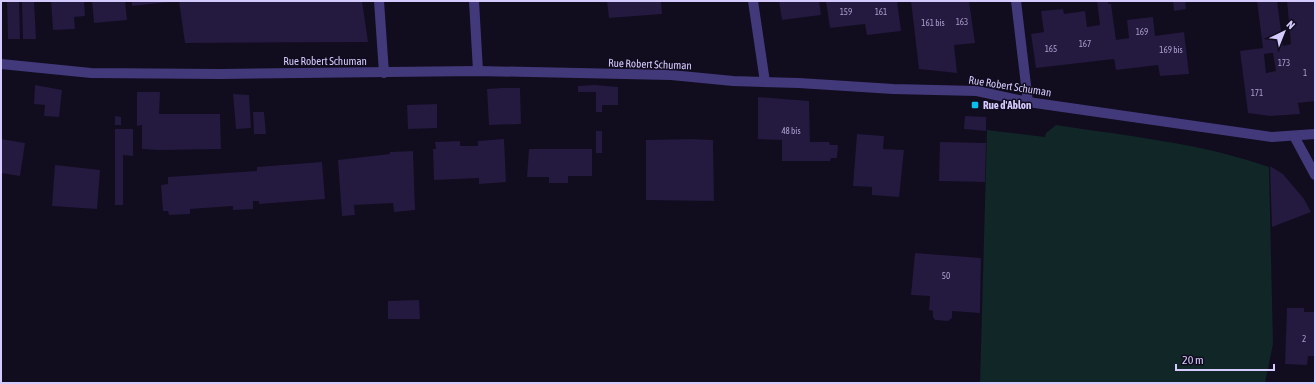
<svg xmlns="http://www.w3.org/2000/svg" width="1316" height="384" font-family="'Asap Condensed',sans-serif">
<rect width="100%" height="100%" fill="#110c1e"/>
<path fill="#102627" d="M 1056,125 C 1127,136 1201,143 1269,167 L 1273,344 L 1265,383 L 980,383 L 987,130 L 1045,137 L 1046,133 Z"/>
<g fill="#24193e" fill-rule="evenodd">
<path d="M 7,1 L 19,1 L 20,39 L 8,39 Z"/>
<path d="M 22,1 L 34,1 L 36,39 L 23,39 Z"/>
<path d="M 51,1 L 84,1 L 85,16 L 74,17 L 75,29 L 53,30 Z"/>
<path d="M 92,1 L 125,1 L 127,20 L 94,23 Z"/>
<path d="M 132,1 L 170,1 L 170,2 L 132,6 Z"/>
<path d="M 179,1 L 362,1 L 368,42 L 185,43 Z"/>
<path d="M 607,1 L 661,1 L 662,14 L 609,18 Z"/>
<path d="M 779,1 L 819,1 L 821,15 L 782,20 Z"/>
<path d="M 826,1 L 897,1 L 901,31 L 867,35 L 865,24 L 830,28 Z"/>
<path d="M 911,1 L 969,1 L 975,43 L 954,45 L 957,73 L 919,69 Z"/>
<path d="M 1097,1 L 1108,1 L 1108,4 L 1111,4 L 1116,40 L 1129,38 L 1127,20 L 1153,17 L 1155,36 L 1184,32 L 1189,74 L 1160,76 L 1158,65 L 1116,70 L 1114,59 L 1036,68 L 1031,34 L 1044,32 L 1041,11 L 1063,9 L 1064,14 L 1085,11 L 1087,27 L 1100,25 Z"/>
<path d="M 1173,1 L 1185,1 L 1186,9 L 1174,11 Z"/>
<path d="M 1257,1 L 1277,1 L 1283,46 L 1291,44 L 1287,1 L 1315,1 L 1315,101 L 1298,103 L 1300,114 L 1270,116 L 1248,113 L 1240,51 L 1263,48 ZM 1273,53 L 1276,71 L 1266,73 L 1264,54 Z"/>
<path d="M 35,85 L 62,90 L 59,117 L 44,116 L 45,105 L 34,104 Z"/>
<path d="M 595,85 L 618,87 L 618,105 L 602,105 L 602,112 L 596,112 L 596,92 L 578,92 L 578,86 Z"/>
<path d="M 502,88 L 520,88 L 521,124 L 489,125 L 487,89 Z"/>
<path d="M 137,92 L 160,92 L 159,114 L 220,114 L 221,149 L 158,150 L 142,149 L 142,125 L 137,126 Z"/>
<path d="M 233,94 L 249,95 L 251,128 L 236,129 Z"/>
<path d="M 758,97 L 809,101 L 810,142 L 829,142 L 830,145 L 838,145 L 837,158 L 831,158 L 830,161 L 782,161 L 782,140 L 758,139 Z"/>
<path d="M 437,104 L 437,128 L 408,129 L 407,105 Z"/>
<path d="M 253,112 L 264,112 L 266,134 L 254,134 Z"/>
<path d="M 115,116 L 121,117 L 121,125 L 115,125 Z"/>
<path d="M 965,116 L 986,117 L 986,131 L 964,129 Z"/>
<path d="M 115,129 L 133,129 L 133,156 L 123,155 L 123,205 L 115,205 Z"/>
<rect x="596" y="131" width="6" height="22"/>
<path d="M 857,134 L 884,136 L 883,149 L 904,150 L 899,197 L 872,195 L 872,187 L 853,186 Z"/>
<path d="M 1,139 L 25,143 L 20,176 L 1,173 Z"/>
<path d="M 504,139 L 506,182 L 479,184 L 479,178 L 434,180 L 433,149 L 436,149 L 435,142 L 460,141 L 460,146 L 478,146 L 478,141 Z"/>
<path d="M 691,139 L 713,140 L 714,201 L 646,200 L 646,140 Z"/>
<path d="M 940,142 L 986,143 L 985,182 L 939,181 Z"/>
<path d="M 529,149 L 592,149 L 592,176 L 568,176 L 568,183 L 549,183 L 549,177 L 527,177 Z"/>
<path d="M 413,151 L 415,210 L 394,212 L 393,203 L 354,205 L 355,215 L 342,216 L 338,160 L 390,154 L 390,152 Z"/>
<path d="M 322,162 L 325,199 L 259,204 L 259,201 L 253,201 L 253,209 L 233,210 L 233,206 L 190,209 L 190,214 L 169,215 L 168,211 L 163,211 L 161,185 L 168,184 L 168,177 L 257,171 L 257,167 Z"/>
<path d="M 55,165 L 100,170 L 97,209 L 52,206 Z"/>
<path d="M 1270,166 L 1283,174 L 1304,199 L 1311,212 L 1272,227 Z"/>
<path d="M 915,253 L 981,258 L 980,313 L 952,311 L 952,318 L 948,321 L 935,320 L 933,317 L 933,311 L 929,310 L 930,296 L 911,295 Z"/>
<path d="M 419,300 L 420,319 L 388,319 L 388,301 Z"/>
<path d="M 1287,308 L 1304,308 L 1304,312 L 1315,312 L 1315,356 L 1308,356 L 1307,365 L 1285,364 Z"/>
</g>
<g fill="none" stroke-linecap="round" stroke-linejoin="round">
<g stroke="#42397b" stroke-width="10">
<path d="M 379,1 L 384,73"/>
<path d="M 474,1 L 478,71"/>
<path d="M 753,1 L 765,82"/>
<path d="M 1016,1 L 1028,102"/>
<path d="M 1,64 L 91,73 L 220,74 L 478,71 L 671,75 L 733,81 L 799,83 L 893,89 L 977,91 L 1028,102 L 1272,137 L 1315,134"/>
<path d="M 1294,136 L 1315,175"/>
</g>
</g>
<rect fill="#07beed" stroke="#110c1e" stroke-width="1.5" x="971" y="101" width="8" height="8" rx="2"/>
<g text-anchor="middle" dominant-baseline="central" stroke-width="3" stroke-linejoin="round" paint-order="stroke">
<g font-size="9" fill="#aa9ece">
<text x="846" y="12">159</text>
<text x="881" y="12">161</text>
<text x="962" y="22">163</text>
<text x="933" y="23">161 bis</text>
<text x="1142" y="32">169</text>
<text x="1085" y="44">167</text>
<text x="1051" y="49">165</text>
<text x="1171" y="50">169 bis</text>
<text x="1284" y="63">173</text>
<text x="1305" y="73">1</text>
<text x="1257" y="93">171</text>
<text x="791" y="131">48 bis</text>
<text x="946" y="276">50</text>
<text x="1304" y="339">2</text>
</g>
<g font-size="11" fill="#d6cbfe" stroke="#110c1e">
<text x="325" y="61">Rue Robert Schuman</text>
<text transform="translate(650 64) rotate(2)">Rue Robert Schuman</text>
<text transform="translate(1010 86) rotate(9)">Rue Robert Schuman</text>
</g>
<g font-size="11" font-weight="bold" fill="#d6cbfe" stroke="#110c1e" text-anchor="start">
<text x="983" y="105">Rue d'Ablon</text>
</g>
</g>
<rect width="1316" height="384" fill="none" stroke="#d6cbfe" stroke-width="4"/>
<g transform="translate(1284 32) rotate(43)" stroke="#110c1e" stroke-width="3" paint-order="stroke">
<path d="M0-3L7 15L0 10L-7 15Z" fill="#d6cbfe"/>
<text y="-6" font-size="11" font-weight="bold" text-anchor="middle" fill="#d6cbfe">N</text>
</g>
<path d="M1176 364v6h98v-6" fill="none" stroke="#d6cbfe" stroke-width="2"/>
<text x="1182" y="364" font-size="12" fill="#d6cbfe" stroke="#110c1e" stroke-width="3" paint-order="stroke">20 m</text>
</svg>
